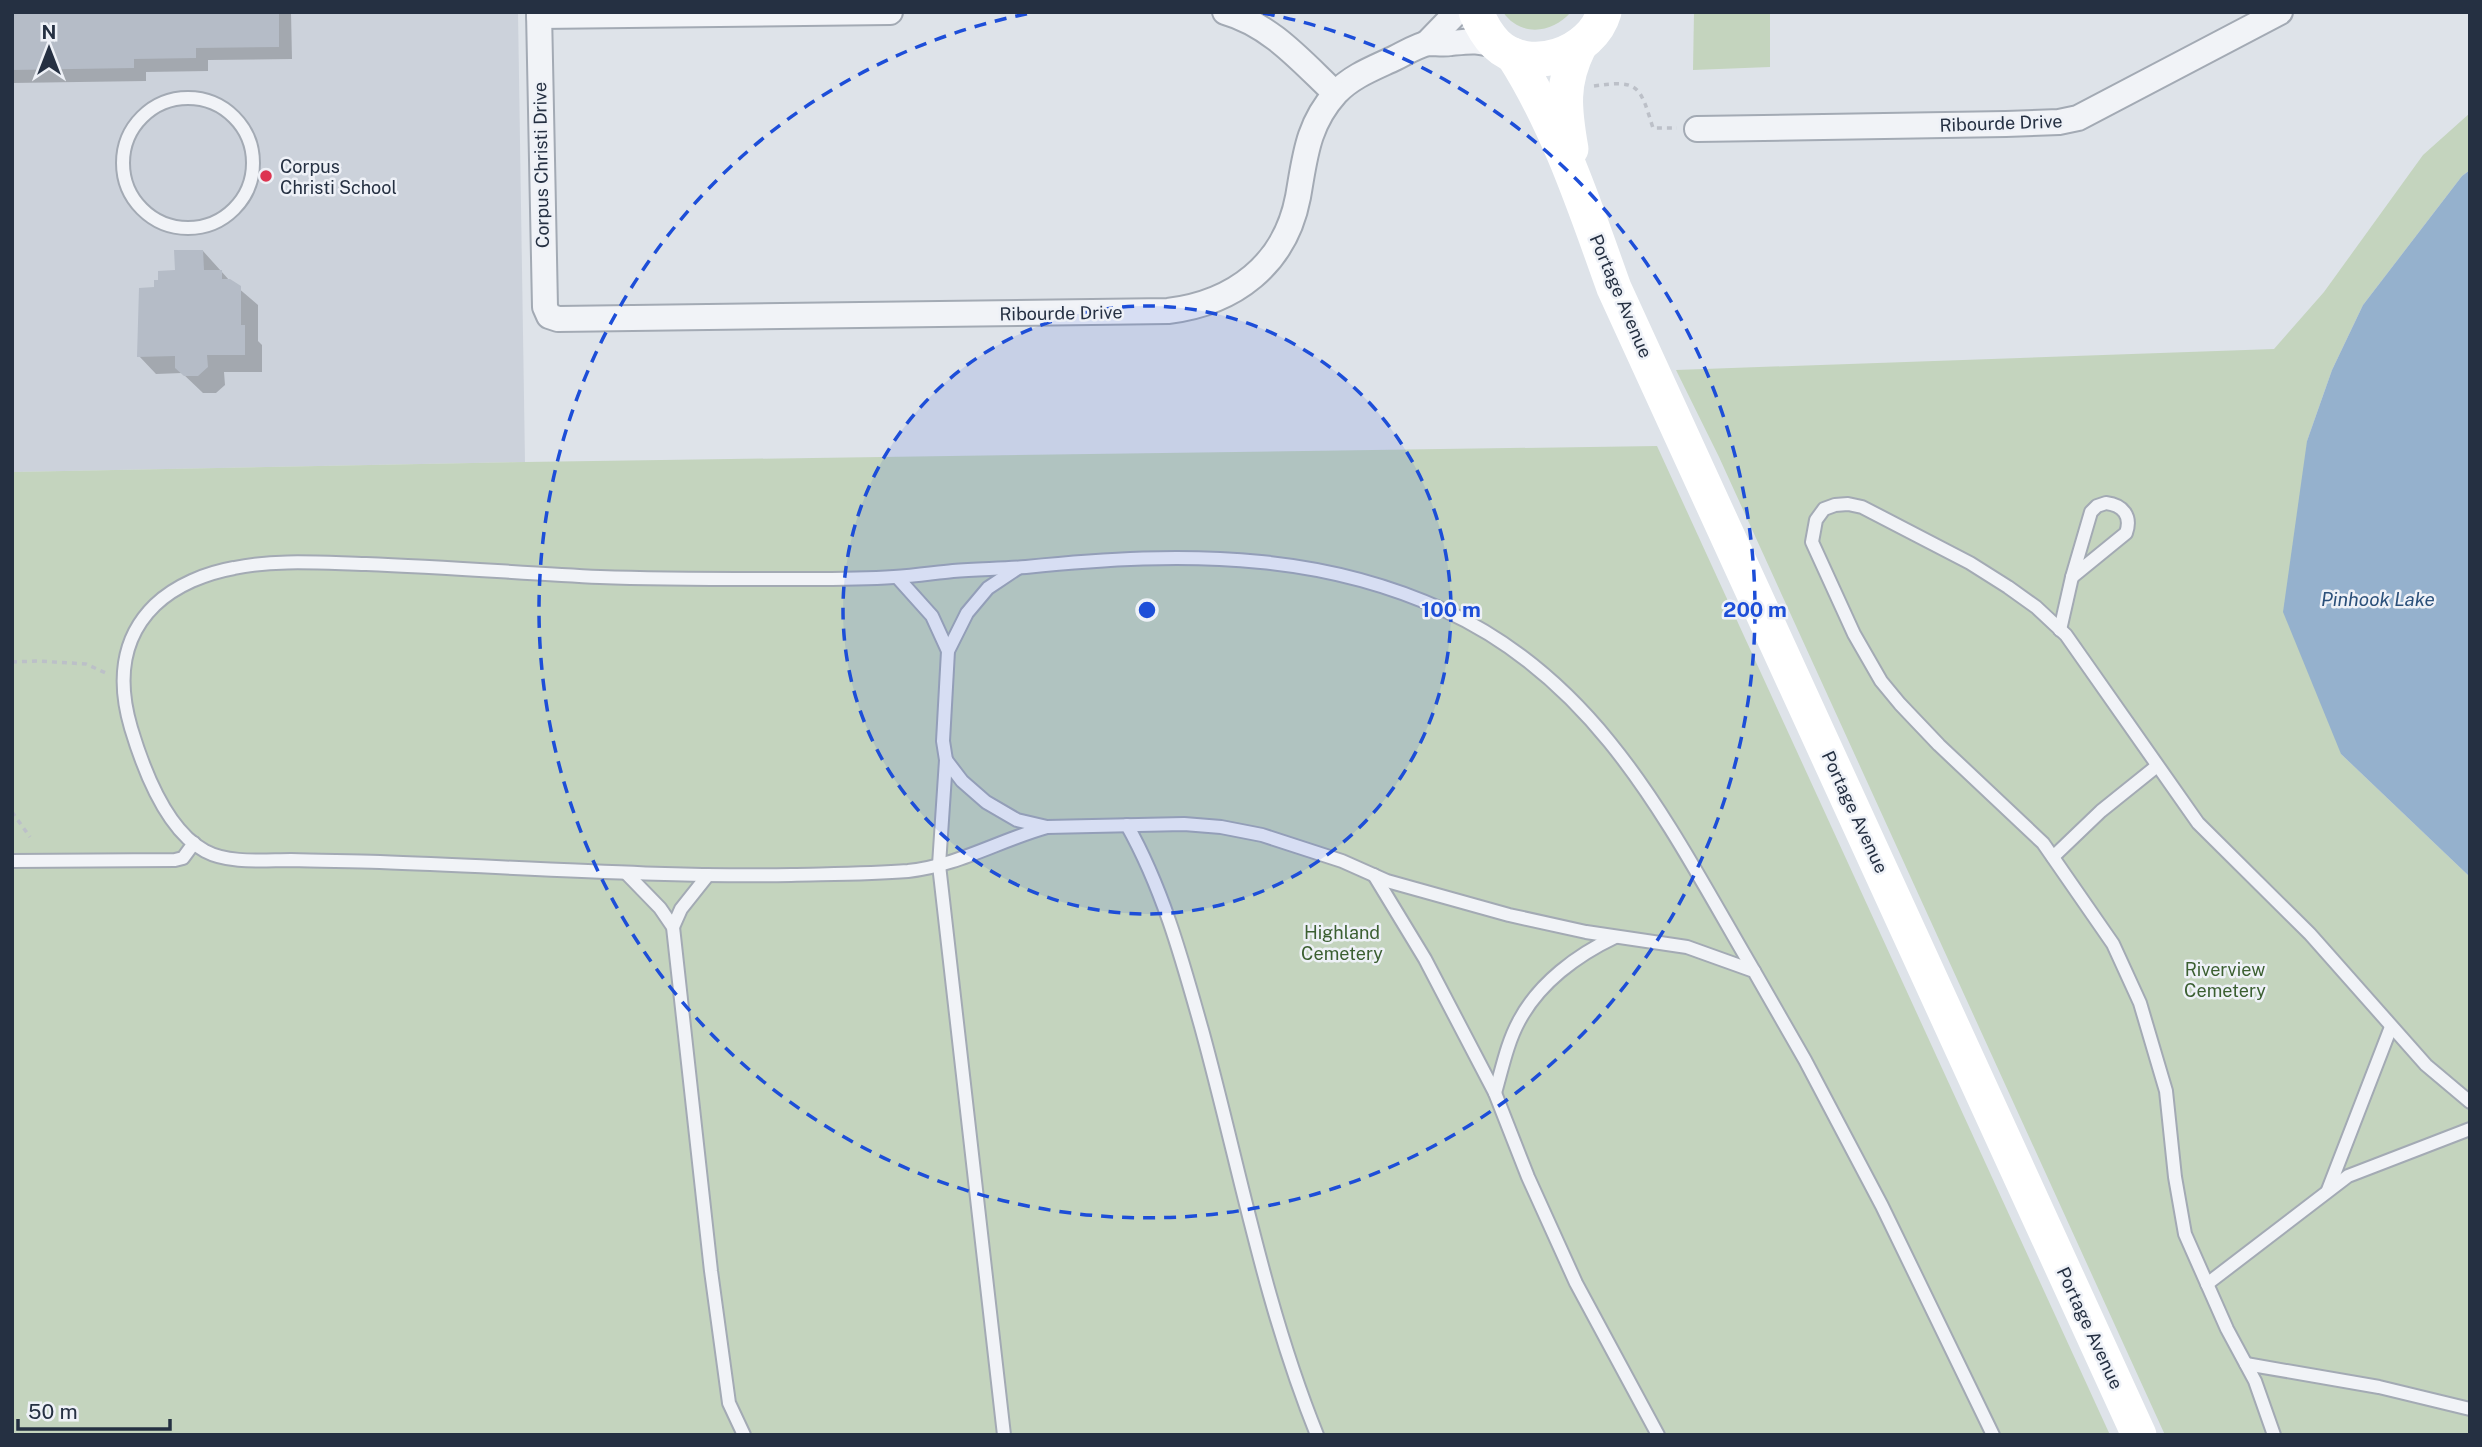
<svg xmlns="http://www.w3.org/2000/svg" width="2482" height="1447" font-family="'Public Sans',sans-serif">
<rect width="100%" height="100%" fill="#dee3e9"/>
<path fill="#ccd2db" d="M 12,12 L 518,12 L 525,462 L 12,472 Z"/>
<g fill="#c4d4be">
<path d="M 1503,12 L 1571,12 C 1552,34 1520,37 1503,12 Z"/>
<path d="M 1694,12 L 1770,12 L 1770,67 L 1693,70 Z"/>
<path d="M 2470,113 L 2470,170 L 2462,176 L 2363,305 L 2332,370 L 2307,441 L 2341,754 L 2470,877 L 2470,1435 L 2165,1435 L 1719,457 L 1676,370 L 2274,349 L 2324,292 L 2423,155 Z"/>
<path d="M 1657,446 L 2110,1435 L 12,1435 L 12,472 L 525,462 Z"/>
</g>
<path fill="#95b1cd" d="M 2470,170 L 2470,877 L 2341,754 L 2283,612 L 2307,441 L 2332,370 L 2363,305 L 2462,176 Z"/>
<g fill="#0003">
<path d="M 12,12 L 291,12 L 292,59 L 208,60 L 208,71 L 146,72 L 146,81 L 12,83 Z"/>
<path d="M 203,251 L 230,281 L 258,305 L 258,341 L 262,345 L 262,372 L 224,372 L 225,385 L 216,393 L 203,393 L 182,373 L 156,374 L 139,356 L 156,289 Z"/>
</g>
<g fill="#b5bcc7">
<path d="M 12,12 L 279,12 L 279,47 L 196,48 L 196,58 L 134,59 L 134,68 L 12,70 Z"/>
<path d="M 174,250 L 203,250 L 204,270 L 222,270 L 222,279 L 230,279 L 241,286 L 241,325 L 245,325 L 245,355 L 207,355 L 208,367 L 198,376 L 184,376 L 175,368 L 175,356 L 137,357 L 139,288 L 154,287 L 154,280 L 158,280 L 158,271 L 175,270 Z"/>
</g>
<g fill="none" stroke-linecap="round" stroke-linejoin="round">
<defs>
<g id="lane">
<circle cx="188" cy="163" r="65"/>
<path d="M 2106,503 C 2123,505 2132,516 2126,533 L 2072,577 L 2091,512 L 2097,506 Z"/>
<path d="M 897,577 L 932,616 L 948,651"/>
<path d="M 2060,630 L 2072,577"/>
<path d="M 946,760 L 962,781 L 986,802 L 1017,820 L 1047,827 L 1184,824 L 1221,827 L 1262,835 L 1342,861 L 1387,881 L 1509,915 L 1586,932 L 1687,947 L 1754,971 L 1805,1060 L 1882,1206 L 1993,1435"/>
<path d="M 1127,825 C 1163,889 1182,959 1202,1030 C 1239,1165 1264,1304 1317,1435"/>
<path d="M 1047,827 C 1000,840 957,866 908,871 C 869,874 830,874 791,875 C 653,877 517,867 380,862 C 350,861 321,861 291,860 C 264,860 229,864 205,851 C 166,830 143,768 131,728 C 118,684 120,639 155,605 C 176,585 206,573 234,568 C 276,559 323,563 366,564 C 444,567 522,573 600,577 C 654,579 708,579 762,579 C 806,579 850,580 894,577 C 914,576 933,573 953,571 C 977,569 1002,569 1026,567 C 1104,559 1182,554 1261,562 C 1323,568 1387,584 1444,610 C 1602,682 1671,830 1754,971"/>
<path d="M 2053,857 L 2101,811 L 2157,766"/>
<path d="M 12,861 L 175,860 L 183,858 L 194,843"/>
<path d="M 626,873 L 660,908 L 673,927 L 711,1271 L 729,1403 L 744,1435"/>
<path d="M 1374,875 L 1425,959 L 1495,1093 L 1528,1177 L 1576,1283 L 1658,1435"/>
<path d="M 673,927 L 681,909 L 708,875"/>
<path d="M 1495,1093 C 1502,1069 1507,1043 1519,1021 C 1539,983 1577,955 1615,937"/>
<path d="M 2328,1190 L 2391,1027"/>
<path d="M 2207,1284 L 2348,1176 L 2470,1129"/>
<path d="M 2246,1364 L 2379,1387 L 2470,1409"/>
<path d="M 1004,1435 L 939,865 L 946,760 L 943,741 L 948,651 L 967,613 L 988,588 L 1018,568"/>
<path d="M 2274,1435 L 2255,1381 L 2227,1329 L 2185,1234 L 2175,1177 L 2166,1091 L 2140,1003 L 2113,944 L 2043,843 L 1939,745 L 1900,704 L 1881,681 L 1854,634 L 1812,542 L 1816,520 L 1824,509 L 1835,505 L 1848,504 L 1862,507 L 1970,563 L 2008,587 L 2036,607 L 2066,635 L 2198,823 L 2310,934 L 2426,1065 L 2470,1102"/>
</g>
<g id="street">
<path d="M 539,12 L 545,307 L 549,316 L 558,319 L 1168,311 C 1234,303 1285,265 1298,197 C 1305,158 1307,125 1336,93 C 1352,76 1374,68 1395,58 C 1405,53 1418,45 1429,43 C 1436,43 1444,44 1451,43 C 1472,41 1477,40 1498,46"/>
<path d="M 1225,12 C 1271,25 1302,62 1335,93"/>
<path d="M 539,16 L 890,12"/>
<path d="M 1427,43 L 1457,12"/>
<path d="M 1697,129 L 2006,124 L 2059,122 L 2078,118 L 2280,12"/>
</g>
</defs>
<use href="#lane" stroke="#a3aab4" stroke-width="16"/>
<use href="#street" stroke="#a3aab4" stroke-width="28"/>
<g stroke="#bcc0c8" stroke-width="3.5" stroke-dasharray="5 5" stroke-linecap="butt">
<path d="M 1594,86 C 1640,79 1640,87 1653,128 L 1677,128"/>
<path d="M 12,662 L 38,661 L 86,664 L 108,674"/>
<path d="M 12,812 L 30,837"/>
</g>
<use href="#lane" stroke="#f1f3f7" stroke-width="12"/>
<use href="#street" stroke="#f1f3f7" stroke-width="24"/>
<g stroke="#fff" stroke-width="35">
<path d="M 1476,12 C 1481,24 1487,35 1496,44 C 1529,76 1592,54 1604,12"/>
<path d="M 1513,55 C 1558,125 1586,210 1614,288 L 2139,1435"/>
<path d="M 1571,149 C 1564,109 1561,83 1579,47"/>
</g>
</g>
<circle cx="1147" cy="610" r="304" fill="#1d4ed8" fill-opacity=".12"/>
<g fill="none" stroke="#1d4ed8" stroke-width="3.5" stroke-dasharray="12 9">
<circle cx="1147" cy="610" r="304"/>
<path d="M1263 13A608 608 0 1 1 1031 13"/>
</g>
<circle fill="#dd3551" stroke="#eef1f7" stroke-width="2.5" cx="266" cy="176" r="7"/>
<g text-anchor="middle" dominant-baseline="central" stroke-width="5" stroke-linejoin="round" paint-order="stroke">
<g font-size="18" fill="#253042" stroke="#eef1f7">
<text transform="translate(2001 123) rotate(-2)">Ribourde Drive</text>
<text transform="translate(541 165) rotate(-91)">Corpus Christi Drive</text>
<text transform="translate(1621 296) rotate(67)">Portage Avenue</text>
<text transform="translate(1061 313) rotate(-1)">Ribourde Drive</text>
<text transform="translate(1855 812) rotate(65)">Portage Avenue</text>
<text transform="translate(2090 1328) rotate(65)">Portage Avenue</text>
</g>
<g font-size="18" fill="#253042" stroke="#eef1f7" text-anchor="start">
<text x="280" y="166">Corpus<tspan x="280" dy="21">Christi School</tspan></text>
</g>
<g font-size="18" fill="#3b5f31" stroke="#eef1f7">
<text x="1342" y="932">Highland<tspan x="1342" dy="21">Cemetery</tspan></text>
<text x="2225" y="969">Riverview<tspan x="2225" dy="21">Cemetery</tspan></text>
</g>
<g font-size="19" font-style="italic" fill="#2b507a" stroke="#eef1f7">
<text x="2378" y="599">Pinhook Lake</text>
</g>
</g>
<circle cx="1147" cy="610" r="10" fill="#1d4ed8" stroke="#eef1f7" stroke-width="3.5"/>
<g font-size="21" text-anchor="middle" font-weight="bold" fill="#1d4ed8" stroke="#eef1f7" stroke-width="5" stroke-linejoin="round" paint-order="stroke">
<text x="1451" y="617">100 m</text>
<text x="1755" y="617">200 m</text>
</g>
<rect width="2482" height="1447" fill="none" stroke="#253042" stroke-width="28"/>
<g transform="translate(49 49)" stroke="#eef1f7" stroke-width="5" paint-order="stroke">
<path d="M0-5L12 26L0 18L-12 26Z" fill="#253042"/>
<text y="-10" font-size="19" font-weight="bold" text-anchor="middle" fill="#253042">N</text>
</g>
<path d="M18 1419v10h152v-10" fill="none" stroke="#253042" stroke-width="3.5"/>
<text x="28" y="1419" font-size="21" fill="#253042" stroke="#eef1f7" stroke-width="5" paint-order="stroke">50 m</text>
</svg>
